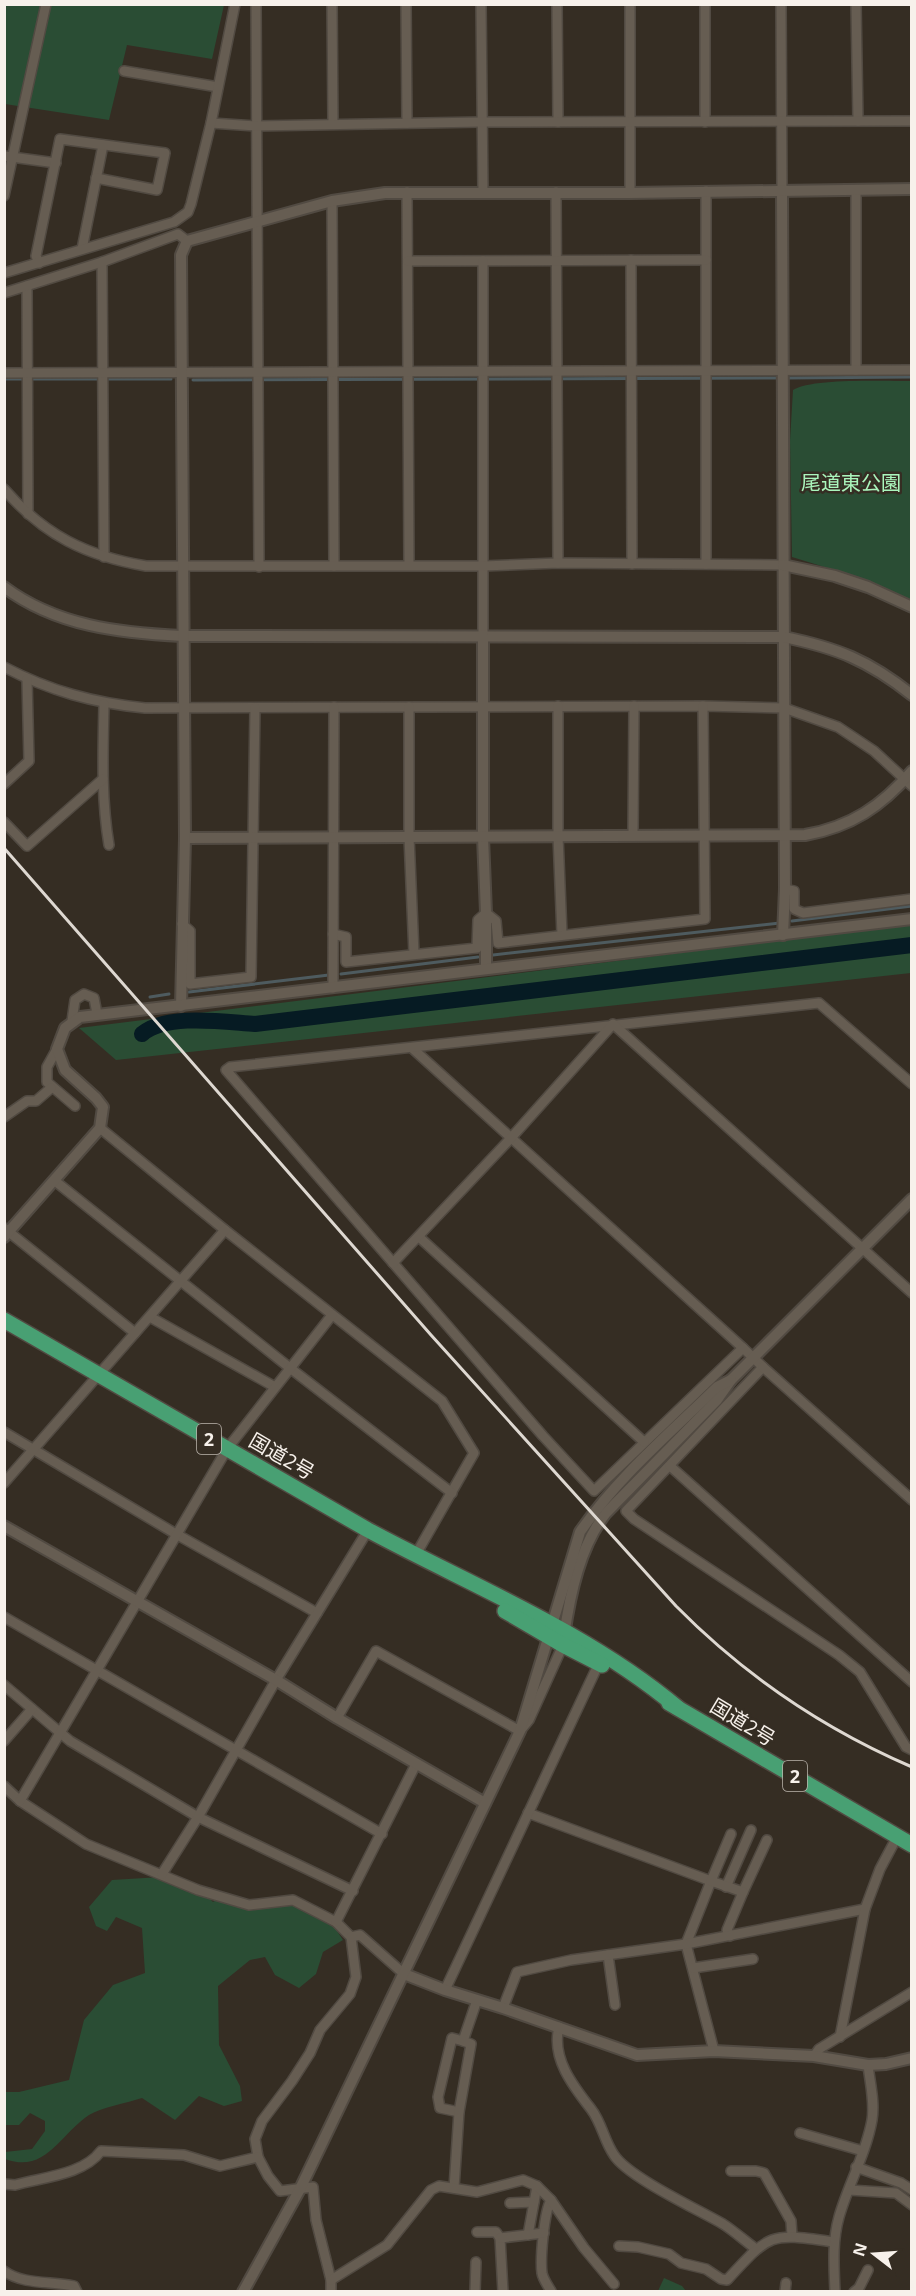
<svg xmlns="http://www.w3.org/2000/svg" width="916" height="2296" font-family="'Open Sans','Noto Sans JP',sans-serif">
<rect width="100%" height="100%" fill="#352d23"/>
<g fill="#2a4d34">
<path d="M 4,5 L 224,5 L 212,59 L 127,45 L 109,120 L 5,104 Z"/>
<path d="M 911,381 L 912,381 L 911,600 L 857,577 L 792,557 L 790,441 L 793,390 C 810,378 886,381 911,381 Z"/>
<path d="M 911,924 L 911,973 L 116,1060 L 79,1028 Z"/>
<path d="M 161,1877 L 207,1896 L 213,1902 L 219,1898 L 249,1907 L 296,1904 L 335,1928 L 343,1940 L 323,1952 L 316,1974 L 299,1988 L 275,1975 L 265,1957 L 250,1960 L 218,1986 L 219,2045 L 240,2086 L 242,2101 L 224,2106 L 199,2096 L 175,2120 L 142,2098 C 127,2103 102,2107 89,2115 C 59,2135 46,2174 5,2159 L 5,2152 L 32,2149 L 45,2131 L 45,2121 L 30,2113 L 19,2125 L 5,2125 L 5,2092 L 19,2092 L 69,2080 L 84,2020 L 113,1985 L 145,1973 L 142,1928 L 116,1917 L 107,1931 L 96,1926 L 89,1907 L 112,1880 Z"/>
<path d="M 664,2278 L 682,2286 L 686,2291 L 658,2291 Z"/>
</g>
<g fill="none" stroke-linecap="round" stroke-linejoin="round">
<g stroke="#4e5b5f" stroke-width="3">
<path d="M 786,378 L 912,377"/>
<path d="M 4,379 L 171,379"/>
<path d="M 193,380 L 779,378"/>
<path d="M 792,921 L 912,906"/>
<path d="M 493,955 L 780,923"/>
<path d="M 341,974 L 478,957"/>
<path d="M 189,992 L 329,975"/>
<path d="M 150,997 L 169,994"/>
</g>
<path stroke="#061b23" stroke-width="16" d="M 142,1034 C 167,1013 224,1022 255,1024 L 912,945"/>
<defs>
<g id="minor">
<path d="M 256,4 L 259,567"/>
<path d="M 332,4 L 333,123"/>
<path d="M 406,4 L 407,123"/>
<path d="M 481,4 L 483,192"/>
<path d="M 557,4 L 558,122"/>
<path d="M 630,4 L 630,193"/>
<path d="M 705,4 L 705,122"/>
<path d="M 781,4 L 782,191"/>
<path d="M 856,4 L 858,121"/>
<path d="M 124,71 L 218,87"/>
<path d="M 211,123 L 256,126 L 481,122 L 912,121"/>
<path d="M 4,156 L 56,163"/>
<path d="M 706,191 L 706,564"/>
<path d="M 407,192 L 409,565"/>
<path d="M 556,192 L 558,563"/>
<path d="M 4,196 L 46,4"/>
<path d="M 332,201 L 334,566"/>
<path d="M 82,249 L 103,145"/>
<path d="M 631,260 L 632,564"/>
<path d="M 408,261 L 706,260"/>
<path d="M 483,261 L 483,635"/>
<path d="M 102,262 L 104,557"/>
<path d="M 39,263 L 36,256 L 60,139 L 165,153 L 157,190 L 96,178"/>
<path d="M 4,273 L 174,222 L 188,212 L 191,204 L 211,123 L 235,4"/>
<path d="M 27,286 L 28,514"/>
<path d="M 4,293 L 102,262 L 178,234 L 187,241"/>
<path d="M 856,370 L 856,190"/>
<path d="M 4,373 L 912,370"/>
<path d="M 4,489 C 44,535 86,556 146,566 L 483,566 L 558,563 L 783,565"/>
<path d="M 4,667 C 50,691 94,703 145,708 L 703,706 L 784,708 L 821,721 L 838,727 L 874,751 L 912,786"/>
<path d="M 104,704 C 103,751 101,798 109,845"/>
<path d="M 558,706 L 558,836 L 562,935"/>
<path d="M 409,707 L 409,837 L 414,954"/>
<path d="M 4,784 L 29,761 L 27,679"/>
<path d="M 4,822 L 27,846 L 103,779"/>
<path d="M 633,836 L 634,706"/>
<path d="M 785,889 L 794,891 L 794,909 L 803,913 L 912,899"/>
<path d="M 182,924 L 190,931 L 190,984 L 251,977 L 255,708"/>
<path d="M 333,934 L 346,937 L 346,962 L 477,948 L 478,920 L 486,913 L 496,921 L 498,943 L 705,919 L 703,706"/>
<path d="M 333,988 L 334,707"/>
<path d="M 72,1021 L 75,1000 L 84,994 L 94,998 L 97,1014"/>
<path d="M 412,1048 L 743,1348"/>
<path d="M 57,1049 L 47,1067 L 47,1082 L 75,1106"/>
<path d="M 912,1084 L 819,1003 L 230,1067 L 226,1070 L 543,1436 L 594,1491 L 743,1348 L 763,1367 L 626,1511 L 634,1519 L 839,1655 L 860,1672 L 906,1747 L 912,1750"/>
<path d="M 4,1117 L 27,1101 L 36,1101 L 51,1088"/>
<path d="M 100,1128 L 225,1230 L 442,1401 L 474,1453 L 415,1556"/>
<path d="M 55,1181 L 290,1368 L 452,1493"/>
<path d="M 4,1228 L 135,1333"/>
<path d="M 419,1237 L 644,1442"/>
<path d="M 393,1263 L 511,1138 L 613,1024 L 912,1293"/>
<path d="M 150,1317 L 275,1387"/>
<path d="M 763,1367 L 912,1500"/>
<path d="M 4,1432 L 176,1534 L 317,1613"/>
<path d="M 670,1466 L 912,1682"/>
<path d="M 4,1483 L 225,1230"/>
<path d="M 4,1617 L 382,1834"/>
<path d="M 4,1685 L 70,1741 L 198,1817 L 353,1891"/>
<path d="M 337,1718 L 376,1651 L 520,1731 L 529,1720 L 563,1645"/>
<path d="M 4,1741 L 32,1709"/>
<path d="M 4,1786 L 20,1801 L 86,1844 L 198,1890 L 249,1905 L 293,1900 L 336,1922 L 351,1937 L 356,1977 L 350,1994 L 320,2030 L 310,2053 L 292,2081 L 262,2121 L 255,2139 L 258,2157 L 268,2176 L 280,2191 L 313,2187 L 316,2220 L 331,2280 L 331,2292"/>
<path d="M 20,1801 L 227,1449 L 332,1315"/>
<path d="M 528,1813 L 711,1881 L 686,1944 L 714,2051"/>
<path d="M 162,1874 L 198,1817 L 276,1680 L 368,1530"/>
<path d="M 726,1887 L 751,1830"/>
<path d="M 743,1892 L 767,1840"/>
<path d="M 336,1922 L 416,1764"/>
<path d="M 730,1936 L 727,1930 L 743,1892 L 711,1881 L 731,1834"/>
<path d="M 351,1937 L 360,1935 L 404,1974"/>
<path d="M 608,1955 L 615,2005"/>
<path d="M 693,1968 L 753,1959"/>
<path d="M 445,1990 L 599,1663"/>
<path d="M 503,2008 L 517,1972 L 571,1960 L 686,1944 L 865,1909"/>
<path d="M 559,2027 C 551,2058 573,2086 591,2109 C 602,2123 604,2141 614,2155 C 628,2177 697,2209 723,2224 C 734,2231 745,2241 756,2249"/>
<path d="M 840,2037 L 865,1909 L 880,1869 L 897,1837"/>
<path d="M 814,2056 L 819,2049 L 912,1992"/>
<path d="M 459,2112 L 440,2108 L 438,2097 L 452,2038 L 463,2041"/>
<path d="M 800,2133 L 863,2151"/>
<path d="M 856,2167 L 901,2183 L 912,2190"/>
<path d="M 731,2171 L 756,2171 L 764,2173 L 791,2221 L 792,2236"/>
<path d="M 4,2184 L 15,2185 C 43,2177 83,2175 101,2151 L 184,2155 L 220,2166 L 258,2157"/>
<path d="M 454,2188 L 459,2112 L 471,2044 L 463,2041 L 477,2000"/>
<path d="M 849,2190 L 896,2193 L 912,2205"/>
<path d="M 551,2200 C 544,2212 540,2259 542,2273 C 543,2279 548,2286 551,2291"/>
<path d="M 510,2203 L 534,2202"/>
<path d="M 477,2232 L 496,2232 L 500,2238 L 503,2292"/>
<path d="M 528,2235 L 537,2186"/>
<path d="M 500,2238 L 544,2233"/>
<path d="M 619,2246 L 638,2247 L 669,2254 L 681,2263 L 706,2269 L 721,2279 L 727,2280 C 771,2232 770,2233 834,2242"/>
<path d="M 4,2271 C 23,2285 51,2281 74,2286 L 77,2292"/>
<path d="M 331,2280 L 387,2245 L 431,2190 L 439,2186 L 477,2192 L 523,2180 L 537,2186 L 551,2200 L 584,2248 L 614,2284"/>
<path d="M 475,2292 L 476,2262"/>
<path d="M 785,2292 L 786,2283"/>
<path d="M 835,2292 C 834,2266 832,2242 839,2217 C 848,2185 866,2154 872,2120 C 875,2102 870,2083 868,2065"/>
<path d="M 854,2292 L 859,2288 L 868,2270"/>
</g>
<g id="tertiary">
<path d="M 782,191 L 785,889 L 783,935"/>
<path d="M 783,565 L 835,576 L 868,587 L 912,607"/>
<path d="M 4,587 C 56,626 120,633 182,636 L 784,637 C 837,648 868,660 912,695"/>
<path d="M 483,635 L 483,837 L 486,913 L 486,969"/>
<path d="M 185,838 L 805,835 C 851,827 882,806 912,771"/>
<path d="M 181,1006 L 185,838 L 181,255 L 187,241 L 332,201 L 385,193 L 630,193 L 912,189"/>
<path d="M 4,1237 L 100,1128 L 103,1107 L 96,1098 L 65,1070 L 57,1049 L 65,1028 L 80,1017 L 912,919"/>
<path d="M 4,1526 L 276,1680 L 337,1718 L 485,1803"/>
<path d="M 564,1636 C 570,1594 580,1546 606,1513 L 717,1400 L 731,1380 L 912,1199"/>
<path d="M 404,1974 L 445,1990 L 503,2008 L 637,2055 L 714,2051 L 814,2056 L 868,2065 L 886,2064 L 912,2058"/>
<path d="M 243,2292 L 300,2189 L 520,1731 L 580,1532 C 617,1478 670,1433 717,1387 L 731,1380"/>
</g>
<g id="trunk">
<path d="M 4,1320 L 368,1530 C 472,1586 586,1631 678,1708"/>
<path d="M 505,1611 L 563,1645 L 602,1665"/>
<path d="M 669,1703 L 912,1845"/>
</g>
</defs>
<use href="#minor" stroke="#514a42" stroke-width="12"/>
<use href="#tertiary" stroke="#514a42" stroke-width="14"/>
<use href="#trunk" stroke="#514a42" stroke-width="18"/>
<use href="#minor" stroke="#665d52" stroke-width="9"/>
<use href="#tertiary" stroke="#665d52" stroke-width="10"/>
<use href="#trunk" stroke="#48a073" stroke-width="15"/>
<path stroke="#ded8d1" stroke-width="3" d="M 4,848 L 431,1335 L 676,1606 C 743,1674 824,1729 912,1767"/>
</g>
<g text-anchor="middle" dominant-baseline="central" stroke-width="5" stroke-linejoin="round" paint-order="stroke">
<g fill="#352d23" stroke="#bdb6af" stroke-width="1.5">
<rect x="197" y="1424" width="24" height="30" rx="4.5"/>
<rect x="783" y="1761" width="24" height="30" rx="4.5"/>
</g>
<g font-size="18" font-weight="bold" fill="#f7f1eb">
<text x="209" y="1439">2</text>
<text x="795" y="1776">2</text>
</g>
<g font-size="20" fill="#aaf5bc" stroke="#352d23">
<text x="851" y="482">尾道東公園</text>
</g>
<g font-size="20" fill="#f7f1eb" stroke="#352d23">
<text transform="translate(282 1456) rotate(30)">国道2号</text>
<text transform="translate(743 1722) rotate(31)">国道2号</text>
</g>
</g>
<rect width="916" height="2296" fill="none" stroke="#f7f1eb" stroke-width="12"/>
<g transform="translate(874 2254) rotate(287)" stroke="#352d23" stroke-width="4.5" paint-order="stroke">
<path d="M0-4.5L10 22L0 15L-10 22Z" fill="#f7f1eb"/>
<text y="-9" font-size="16" font-weight="bold" text-anchor="middle" fill="#f7f1eb">N</text>
</g>
</svg>
